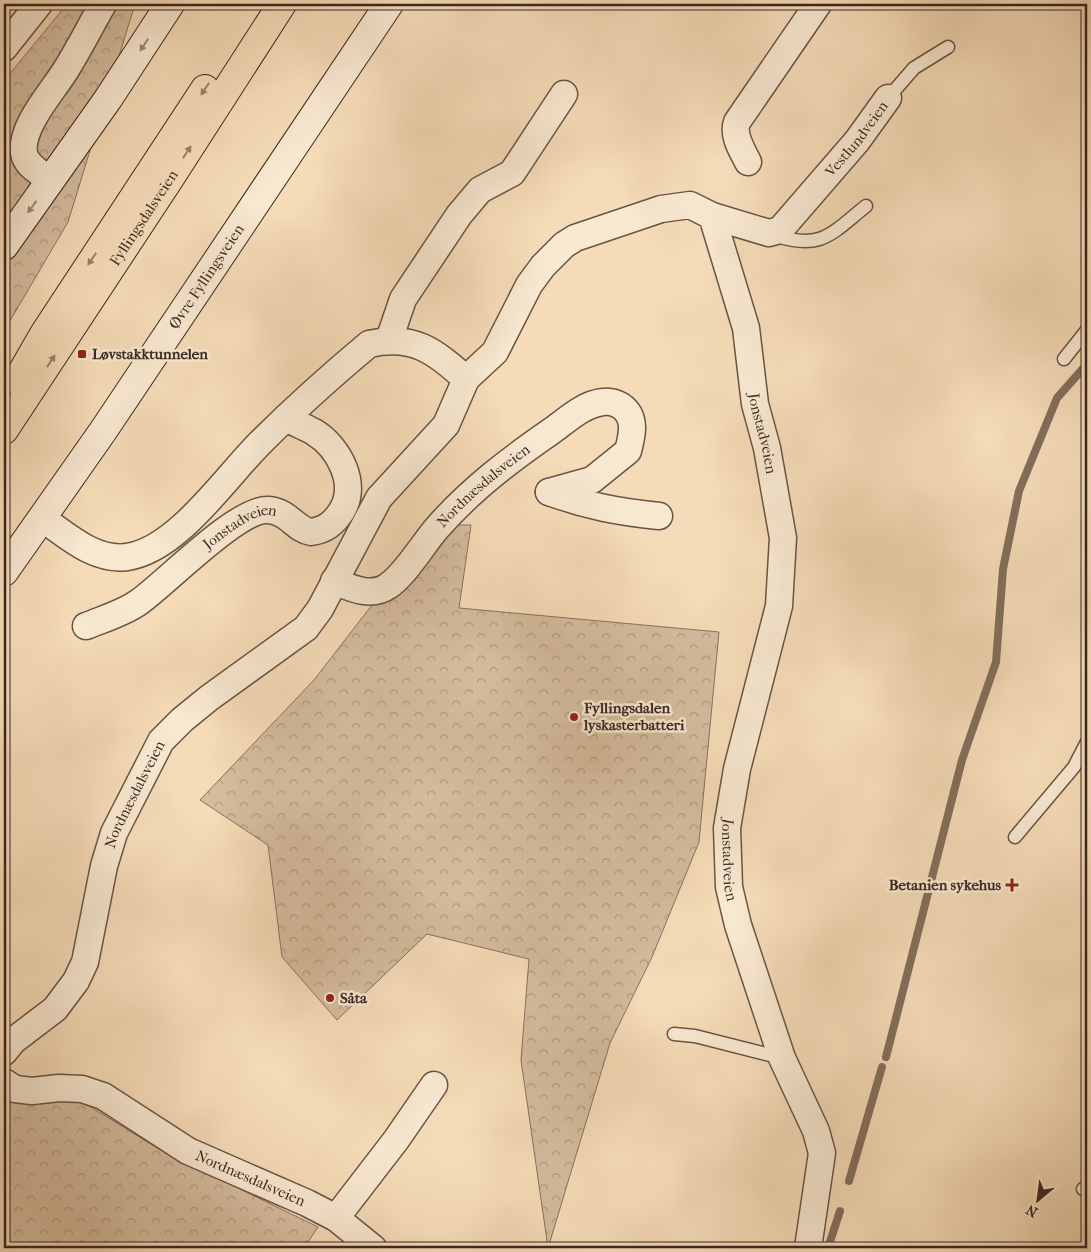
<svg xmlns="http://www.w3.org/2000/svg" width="1091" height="1252" font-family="'IM FELL French Canon',serif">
<defs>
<pattern id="forest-crowns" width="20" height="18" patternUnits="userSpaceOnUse" patternTransform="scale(1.25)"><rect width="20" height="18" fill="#d5bc9e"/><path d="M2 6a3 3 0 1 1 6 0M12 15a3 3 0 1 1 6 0" fill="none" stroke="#ae9980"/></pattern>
</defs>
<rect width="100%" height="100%" fill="#f5dbb7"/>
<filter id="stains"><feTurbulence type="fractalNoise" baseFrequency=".004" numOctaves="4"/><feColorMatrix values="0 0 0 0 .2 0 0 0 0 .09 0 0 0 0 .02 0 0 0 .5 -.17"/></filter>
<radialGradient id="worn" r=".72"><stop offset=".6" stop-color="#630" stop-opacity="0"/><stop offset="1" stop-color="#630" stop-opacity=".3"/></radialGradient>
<g fill="url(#forest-crowns)" stroke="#877260">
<path d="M 67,4 L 135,4 L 68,222 L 4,331 L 4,81 Z"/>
<path d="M 446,525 L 471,525 L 459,608 L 719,632 L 699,842 L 652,957 L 610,1043 L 548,1248 L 521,1060 L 529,959 L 427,934 L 337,1020 L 282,957 L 268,845 L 200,800 L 314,680 L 403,565 Z"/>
<path d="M 76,1098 L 164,1152 L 318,1227 L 304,1248 L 4,1248 L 4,1102 Z"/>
</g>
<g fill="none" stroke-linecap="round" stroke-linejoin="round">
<g stroke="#836e5c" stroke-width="8">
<path d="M 886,1057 L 962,760 L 996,662 L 1003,569 L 1019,491 L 1057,398 L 1087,364"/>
<path d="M 849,1181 L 882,1067"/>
<path d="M 828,1248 L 840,1211"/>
</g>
<defs>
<g id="lane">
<path d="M 888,98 L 914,68 L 948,47"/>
<path d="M 774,235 C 821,251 831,234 866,206"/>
<path d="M 1064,359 L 1087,330"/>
<path d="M 1015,837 L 1074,767 L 1087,742"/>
<path d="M 674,1034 L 695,1036 L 782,1058"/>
<path d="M 1083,1189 L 1087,1186"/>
</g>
<g id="street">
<path d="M 4,48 L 39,4"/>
<path d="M 748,162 C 742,150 732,135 737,122 L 818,4"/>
<path d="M 50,180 C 40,172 26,166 24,153 C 20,126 54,90 67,68 C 80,47 91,25 103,4"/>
<path id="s1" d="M 712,216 L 769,233 L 780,230 L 857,141 L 888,98"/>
<path d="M 389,340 L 403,299 L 459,215 L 480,190 L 512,173 L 564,94"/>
<path d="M 549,492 C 587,506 619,512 659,516"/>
<path d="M 43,519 C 68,536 94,561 127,557 C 177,550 225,478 260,443 C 294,409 332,375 369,344 C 414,334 434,351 466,379"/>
<path id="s2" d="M 334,581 C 351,588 371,598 388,586 C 405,575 423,544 437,528 C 471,489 511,459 553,430 C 568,419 584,404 603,402 C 609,401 616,403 621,406 C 637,417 632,436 628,451 L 592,480 L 549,492"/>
<path id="s3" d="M 86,626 C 103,619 124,613 139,602 C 166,583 238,508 268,510 C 288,511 296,530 311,532 C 325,530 333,524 341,512 C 359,485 339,447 314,432 C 305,427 295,423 286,418"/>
<path id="s4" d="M 4,1052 L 13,1041 L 55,1009 L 76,981 L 85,962 L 104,866 L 114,833 L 161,741 L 182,720 L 209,698 L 306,628 L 320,609 L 379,498 L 446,425 L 466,379 L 495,352 L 529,285 L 543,266 L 564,245 L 575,238 L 661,209 L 690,205 L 712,216 L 746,328 L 755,404 L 767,448 L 783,538 L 779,606 L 737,769 L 727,828 L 729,887 L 738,925 L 782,1058 L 816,1131 L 822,1153 L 808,1248"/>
<path id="s5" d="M 4,1082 L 15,1089 L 32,1091 L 59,1088 L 82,1089 L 103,1096 L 188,1151 L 307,1203 L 336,1218 L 373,1248"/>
<path d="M 336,1218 L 396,1140 L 434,1085"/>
</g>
<g id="secondary">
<path d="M 4,246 L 108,99 L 170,4"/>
<path id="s6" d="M 4,572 L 103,431 L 389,4"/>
</g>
<g id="primary">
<path d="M 17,381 L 44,334 L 205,89"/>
<path id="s7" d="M 4,430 L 170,178 L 282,4"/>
</g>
</defs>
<use href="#lane" stroke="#685446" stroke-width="15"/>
<use href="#street" stroke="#685446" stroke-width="29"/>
<use href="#secondary" stroke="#392721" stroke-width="30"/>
<use href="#primary" stroke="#392721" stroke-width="30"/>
<use href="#lane" stroke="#f8e8d0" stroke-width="12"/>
<use href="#street" stroke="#f8e8d0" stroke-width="26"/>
<use href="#secondary" stroke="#f8e8d0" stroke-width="28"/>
<use href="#primary" stroke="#f5dbb7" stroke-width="28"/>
</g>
<defs><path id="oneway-solid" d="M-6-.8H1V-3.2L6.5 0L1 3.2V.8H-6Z" transform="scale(1.25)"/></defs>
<g fill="#988878">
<use href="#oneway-solid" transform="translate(144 45) rotate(124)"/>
<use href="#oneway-solid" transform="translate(32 207) rotate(126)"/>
</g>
<g fill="#97816c">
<use href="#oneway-solid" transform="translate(205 89) rotate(123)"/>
<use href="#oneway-solid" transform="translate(187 152) rotate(-57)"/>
<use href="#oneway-solid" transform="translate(92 259) rotate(124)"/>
<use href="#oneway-solid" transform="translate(51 361) rotate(-57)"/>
</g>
<g fill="#8f2418" stroke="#f8e8d0" stroke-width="2">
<rect x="77" y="349" width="10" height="10" rx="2.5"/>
<circle cx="574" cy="717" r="5"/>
<path d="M1009.5 877.5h5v5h5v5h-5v5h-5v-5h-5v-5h5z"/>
<circle cx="330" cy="998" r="5"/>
</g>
<g text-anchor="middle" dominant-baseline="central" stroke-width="5" stroke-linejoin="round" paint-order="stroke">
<g font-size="15" fill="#392721" stroke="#f8e8d0">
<text stroke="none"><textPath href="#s1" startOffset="190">Vestlundveien</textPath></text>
<text stroke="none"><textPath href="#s7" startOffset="254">Fyllingsdalsveien</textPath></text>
<text stroke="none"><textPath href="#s6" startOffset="358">Øvre Fyllingsveien</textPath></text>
<text stroke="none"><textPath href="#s4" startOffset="1391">Jonstadveien</textPath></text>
<text stroke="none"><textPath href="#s2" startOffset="196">Nordnæsdalsveien</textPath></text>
<text stroke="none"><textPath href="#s3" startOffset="186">Jonstadveien</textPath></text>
<text stroke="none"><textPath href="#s4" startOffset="299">Nordnæsdalsveien</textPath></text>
<text stroke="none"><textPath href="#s4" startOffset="1826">Jonstadveien</textPath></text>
<text stroke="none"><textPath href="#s5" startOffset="272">Nordnæsdalsveien</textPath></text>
</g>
<g font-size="15" font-weight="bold" fill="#392721" stroke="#f8e8d0" text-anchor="start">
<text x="92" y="354">Løvstakktunnelen</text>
<text x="584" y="708">Fyllingsdalen<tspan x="584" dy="17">lyskasterbatteri</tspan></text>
<text x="1001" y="885" text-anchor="end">Betanien sykehus</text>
<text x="340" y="998">Såta</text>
</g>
</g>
<rect width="1091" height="1252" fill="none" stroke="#f5dbb7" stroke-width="20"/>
<rect x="5" y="5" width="1081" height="1242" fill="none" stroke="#392721" stroke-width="2.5"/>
<rect x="10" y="10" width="1071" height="1232" fill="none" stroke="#392721"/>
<g transform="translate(1038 1200) rotate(209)" stroke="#f8e8d0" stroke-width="4" paint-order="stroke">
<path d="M0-4L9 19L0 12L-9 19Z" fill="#392721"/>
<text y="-8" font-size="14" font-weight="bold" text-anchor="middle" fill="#392721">N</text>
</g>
<rect width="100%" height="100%" filter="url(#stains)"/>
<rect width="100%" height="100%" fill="url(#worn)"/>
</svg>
